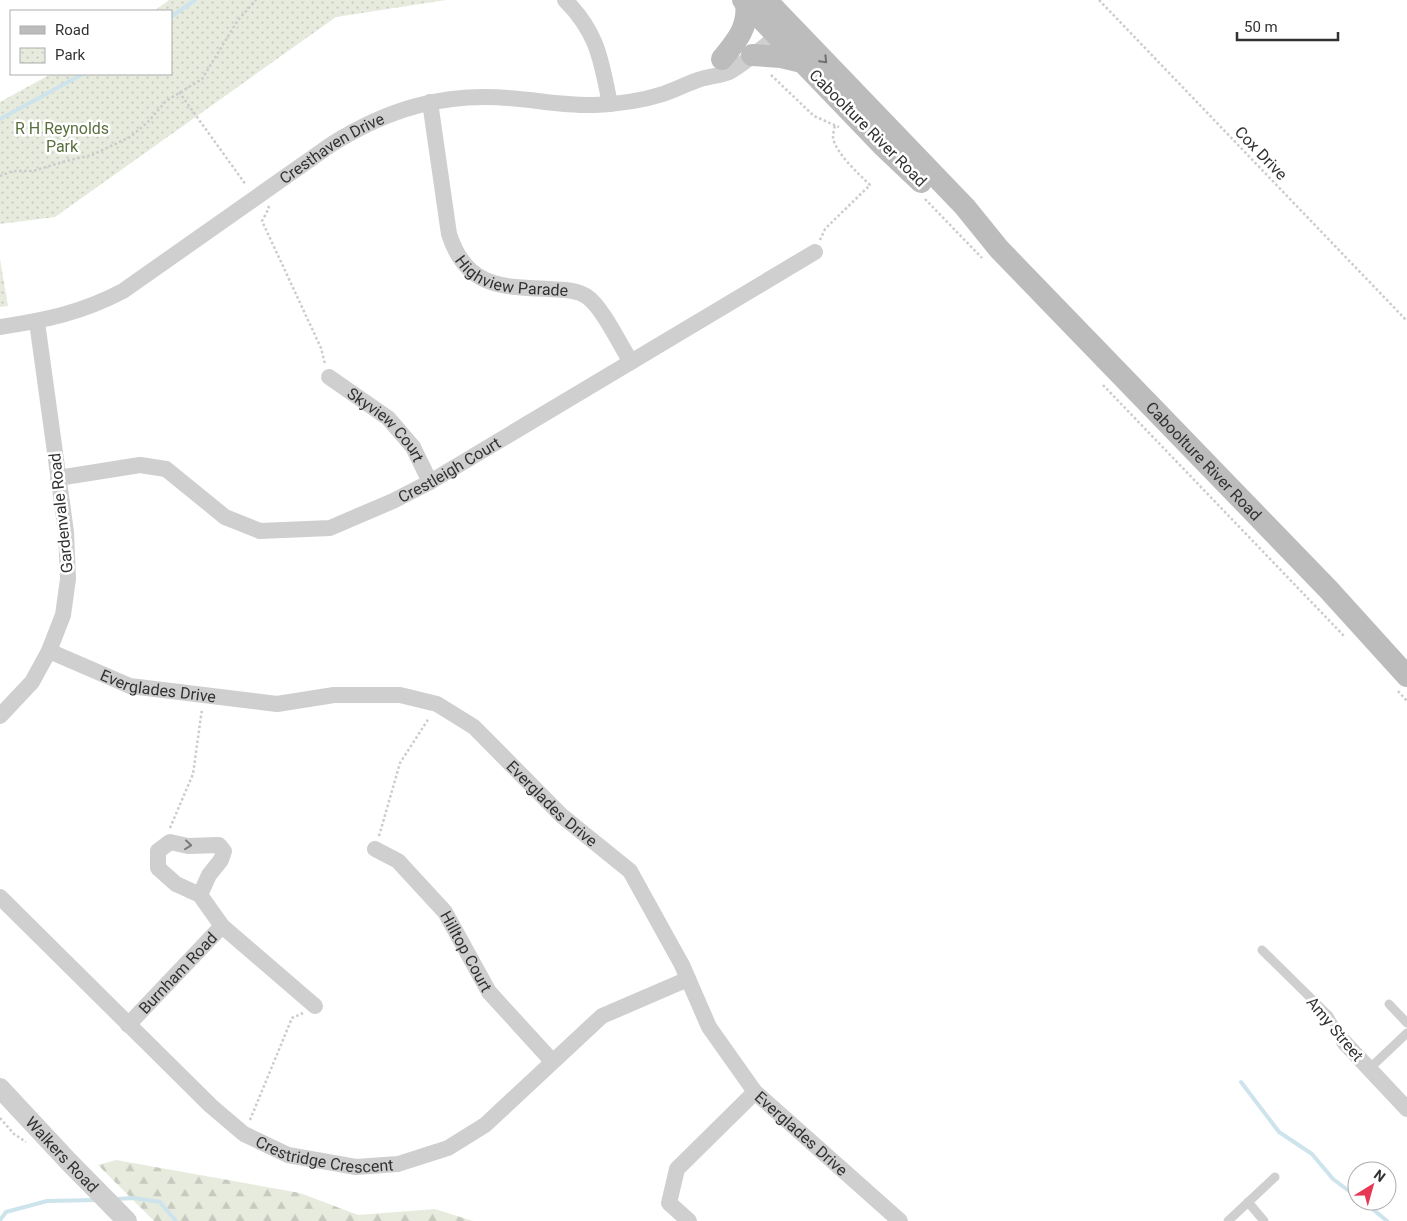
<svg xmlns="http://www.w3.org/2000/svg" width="1407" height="1221" font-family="Roboto,sans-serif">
<defs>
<pattern id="forest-firs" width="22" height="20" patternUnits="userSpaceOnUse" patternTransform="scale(1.25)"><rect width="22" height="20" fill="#e6ebde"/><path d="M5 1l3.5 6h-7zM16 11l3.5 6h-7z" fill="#c6cabf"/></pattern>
<pattern id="park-dots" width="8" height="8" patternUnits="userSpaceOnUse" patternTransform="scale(1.25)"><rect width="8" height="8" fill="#e6ebde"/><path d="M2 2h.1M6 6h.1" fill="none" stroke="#c6cabf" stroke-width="1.8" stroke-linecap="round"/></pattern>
</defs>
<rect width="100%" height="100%" fill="#fff"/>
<path fill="url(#forest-firs)" d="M 116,1160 L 300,1193 L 358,1215 L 435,1209 L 473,1221 L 154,1221 L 98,1165 Z"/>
<g fill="url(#park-dots)">
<path d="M 169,0 L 446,0 L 336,17 L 55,217 L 0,224 L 0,102 L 51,74 L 171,74 L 171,11 L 154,11 Z"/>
<path d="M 0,259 L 8,306 L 0,307 Z"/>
</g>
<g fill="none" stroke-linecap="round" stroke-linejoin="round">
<g stroke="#cde4ed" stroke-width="4">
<path d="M 171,17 L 195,0"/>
<path d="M 0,119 L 83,74"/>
<path d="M 1241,1082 L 1279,1132 L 1312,1154 L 1333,1179 L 1357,1197"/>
<path d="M 116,1199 L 134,1198 L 160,1202 L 176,1221"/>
<path d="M 1363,1201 L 1387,1221"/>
<path d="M 0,1220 L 6,1212 L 47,1201 L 97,1200"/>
</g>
<g stroke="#ccc" stroke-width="2.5" stroke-dasharray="2.5 2.5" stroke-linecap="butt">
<path d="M 1099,0 L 1407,321"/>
<path d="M 771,75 L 814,116 L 839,127"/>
<path d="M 179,92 L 246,185"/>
<path d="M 0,176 L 13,171 L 33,171 L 66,161 L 92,155 L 130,137 L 147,123 L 166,101 L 202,79 L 238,20 L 256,0"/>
<path d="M 925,199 L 982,258"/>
<path d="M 268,206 L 269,208 L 262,221 L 321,348 L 325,364"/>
<path d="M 820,240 L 825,229 L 870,185 C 859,174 835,153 833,137 C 833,134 834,129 835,125"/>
<path d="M 1103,385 L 1345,637"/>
<path d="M 1398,691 L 1407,701"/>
<path d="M 170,828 L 193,774 L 202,709"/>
<path d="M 379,836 L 400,763 L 429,718"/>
<path d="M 0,1118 L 14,1134 L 26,1142"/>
<path d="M 250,1120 L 292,1018 L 303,1013"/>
</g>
<g stroke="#cfcfcf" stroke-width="9">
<path d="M 1262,950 L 1329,1016 L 1344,1042"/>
<path d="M 1389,1004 L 1407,1023"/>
<path d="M 1369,1069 L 1407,1033"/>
<path d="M 1248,1202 L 1264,1221"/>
<path d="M 1228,1221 L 1275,1177"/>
</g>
<g stroke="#cfcfcf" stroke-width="16">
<path d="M 565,0 C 598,33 601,60 610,104"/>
<path id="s1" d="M 430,102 L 449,234 C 466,287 500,287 549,289 C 561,290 575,289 586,296 C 602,306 620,345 631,362"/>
<path id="s2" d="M 0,327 C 46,320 81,313 123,291 L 332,144 C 388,109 442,93 508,98 C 537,100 566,106 595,105 C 618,104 641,101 663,94 C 675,90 686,84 698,80 C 708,76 722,76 731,71 C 749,60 769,43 785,29"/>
<path id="s3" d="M 329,377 L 388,418 L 413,447 L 430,482"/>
<path id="s4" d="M 58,478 L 140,465 L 166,469 L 225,517 L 260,531 L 330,528 L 393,501 L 430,482 L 815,252"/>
<path id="s5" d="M 49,651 L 130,686 L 277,704 L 334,695 L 400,695 L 437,704 L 474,727 L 562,816 L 630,871 L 682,965 L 709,1027 L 755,1092 L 900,1221"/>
<path d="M 0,716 L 32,682 L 49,651 L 63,615 L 68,579 L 66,532 L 37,322"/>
<path id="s6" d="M 375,849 L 398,861 L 445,912 L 489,992 L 552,1061"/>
<path id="s7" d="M 0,897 L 211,1106 L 244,1134 L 288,1155 L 356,1167 L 398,1164 L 448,1148 L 485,1125 L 602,1016 L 688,979"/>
<path d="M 222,926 L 315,1006"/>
<path id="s8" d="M 128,1025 L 222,926 L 200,895 L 176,884 L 158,868 L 158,851 L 170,842 L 188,846 L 219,845 L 224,851 L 221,860 L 209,875 L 200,895"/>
<path d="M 1344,1042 L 1407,1109"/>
<path d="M 689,1221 L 669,1203 L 677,1169 L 755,1092"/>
</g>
<path stroke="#cfcfcf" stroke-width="20" id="s9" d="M 0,1088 L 68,1161 L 127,1221"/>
<g stroke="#bcbcbc" stroke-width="22">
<path d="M 743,0 L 882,145 L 921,182"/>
<path id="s10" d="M 766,0 L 965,207 L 999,249 L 1328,589 L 1407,676"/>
<path d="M 752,55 L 781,57 L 802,62"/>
<path d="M 722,59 C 736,42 749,27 746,4"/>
</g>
</g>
<defs><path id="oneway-chevron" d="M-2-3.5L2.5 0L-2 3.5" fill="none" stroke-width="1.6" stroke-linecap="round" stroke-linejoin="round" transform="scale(1.25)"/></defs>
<use stroke="#707070" href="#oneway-chevron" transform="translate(824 60) rotate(46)"/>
<use stroke="#797979" href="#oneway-chevron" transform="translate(188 845) rotate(6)"/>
<g text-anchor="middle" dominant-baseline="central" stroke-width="5" stroke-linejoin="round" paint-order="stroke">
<g font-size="16" fill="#5a6f3e" stroke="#fff">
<text x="62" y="128">R H Reynolds<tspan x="62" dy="18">Park</tspan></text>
</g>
<g font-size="16" fill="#323232" stroke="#fff">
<text transform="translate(868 128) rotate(45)">Caboolture River Road</text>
<text stroke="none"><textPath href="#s2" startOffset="382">Cresthaven Drive</textPath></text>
<text transform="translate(1261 153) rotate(46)">Cox Drive</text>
<text stroke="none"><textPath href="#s1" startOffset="218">Highview Parade</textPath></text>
<text stroke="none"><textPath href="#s3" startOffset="75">Skyview Court</textPath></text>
<text stroke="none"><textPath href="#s10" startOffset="636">Caboolture River Road</textPath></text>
<text stroke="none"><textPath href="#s4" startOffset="426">Crestleigh Court</textPath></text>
<text transform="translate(61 513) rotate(-96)">Gardenvale Road</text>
<text stroke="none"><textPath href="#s5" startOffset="116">Everglades Drive</textPath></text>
<text stroke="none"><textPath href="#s5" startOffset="551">Everglades Drive</textPath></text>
<text stroke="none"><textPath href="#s6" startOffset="140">Hilltop Court</textPath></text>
<text stroke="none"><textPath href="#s8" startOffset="72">Burnham Road</textPath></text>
<text transform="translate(1335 1029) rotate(50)">Amy Street</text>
<text stroke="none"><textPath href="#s5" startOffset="971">Everglades Drive</textPath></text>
<text stroke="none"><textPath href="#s7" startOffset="425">Crestridge Crescent</textPath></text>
<text stroke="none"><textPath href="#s9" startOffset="91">Walkers Road</textPath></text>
</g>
</g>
<rect x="10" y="10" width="162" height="65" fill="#ffffff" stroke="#adadad"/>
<rect x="20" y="26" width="25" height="8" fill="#bcbcbc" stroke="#adadad"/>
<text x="55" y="35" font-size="15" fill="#323232">Road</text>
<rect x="20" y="48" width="25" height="15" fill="url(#park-dots)" stroke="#adadad"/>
<text x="55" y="60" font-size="15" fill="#323232">Park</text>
<g transform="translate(1372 1186) rotate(37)"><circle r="24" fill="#ffffff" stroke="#adadad"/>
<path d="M0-4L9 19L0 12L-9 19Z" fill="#e63755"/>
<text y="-8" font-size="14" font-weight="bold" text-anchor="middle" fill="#323232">N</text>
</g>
<path d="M1237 32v8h101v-8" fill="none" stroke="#323232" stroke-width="2.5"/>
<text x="1244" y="32" font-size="15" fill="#323232" stroke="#ffffff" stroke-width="4" paint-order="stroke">50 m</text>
</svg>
